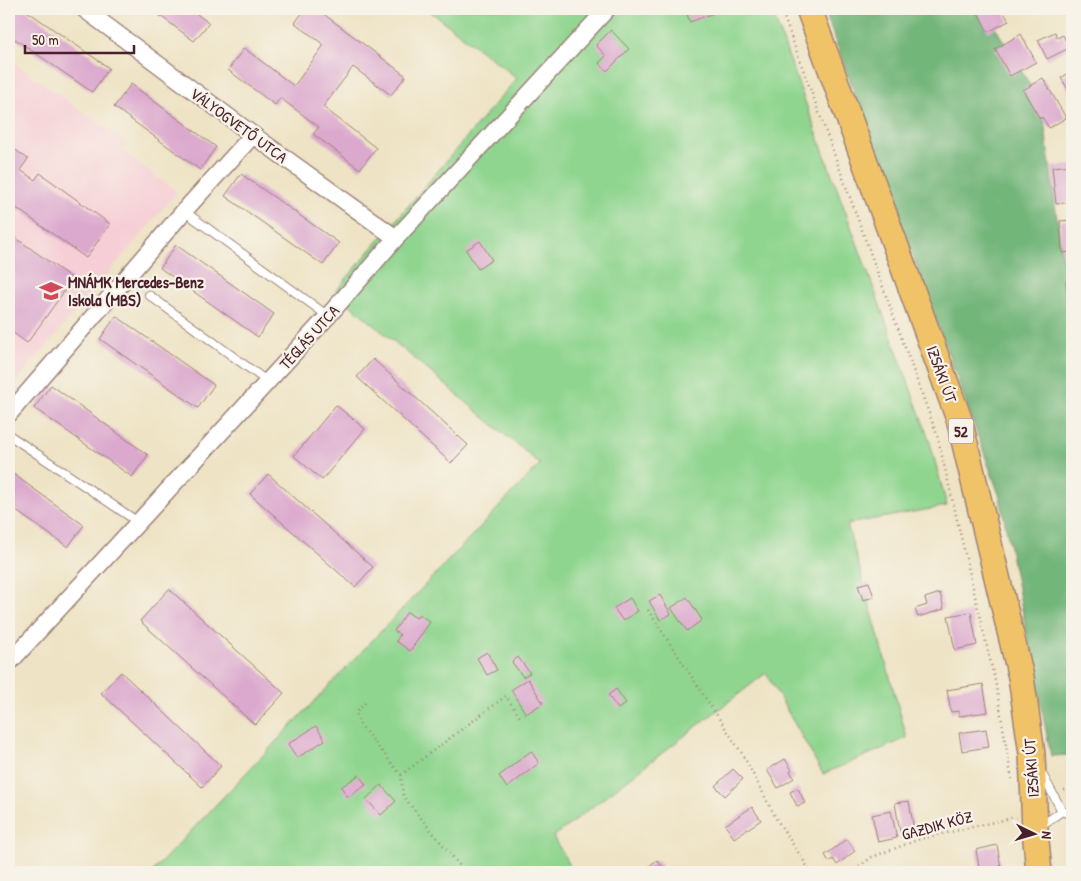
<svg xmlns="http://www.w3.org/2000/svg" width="1081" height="881" font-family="'Patrick Hand',sans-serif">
<rect width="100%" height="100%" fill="#f7f3e8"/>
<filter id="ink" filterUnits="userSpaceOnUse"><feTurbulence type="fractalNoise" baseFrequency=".02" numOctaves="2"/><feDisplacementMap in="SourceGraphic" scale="10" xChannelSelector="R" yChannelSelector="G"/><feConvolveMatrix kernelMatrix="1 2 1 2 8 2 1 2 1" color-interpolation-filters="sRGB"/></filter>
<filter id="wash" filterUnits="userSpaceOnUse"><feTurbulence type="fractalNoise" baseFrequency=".0096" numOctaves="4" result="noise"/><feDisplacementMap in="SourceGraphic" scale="20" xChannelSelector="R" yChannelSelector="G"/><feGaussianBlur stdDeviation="1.12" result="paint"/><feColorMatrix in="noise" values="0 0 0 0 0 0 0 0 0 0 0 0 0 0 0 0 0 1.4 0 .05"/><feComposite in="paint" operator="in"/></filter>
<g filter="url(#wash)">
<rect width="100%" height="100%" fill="#eee3c5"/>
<path fill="#f6cfd6" d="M 12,62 L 126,143 L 121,150 L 177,192 L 9,390 L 9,67 Z"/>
<path fill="#8fd58f" stroke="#6c7a5d" d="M 427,9 L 771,9 L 929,439 L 947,506 L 847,524 L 907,738 L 823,774 L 766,673 L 553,837 L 574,872 L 152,872 L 540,464 L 335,292 L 517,78 Z"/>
<path fill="#73b67a" stroke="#5e6a52" d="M 824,9 L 984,9 L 1042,105 L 1072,333 L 1072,755 L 1051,756 L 1000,497 Z"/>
<g id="blocks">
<g fill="#dba8ce">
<path d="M 9,9 L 24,9 L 109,68 L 92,92 L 15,39 L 9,49 Z"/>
<path d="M 151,9 L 190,9 L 209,23 L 194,41 Z"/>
<path d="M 305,9 L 317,9 L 406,76 L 391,95 L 353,67 L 323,107 L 376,148 L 360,169 L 313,134 L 319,127 L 280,98 L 275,105 L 228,70 L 244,48 L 294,86 L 324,45 L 295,23 Z"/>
<path d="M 685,9 L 713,9 L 714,13 L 690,22 Z"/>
<path d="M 976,9 L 1002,9 L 1009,21 L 988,32 Z"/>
<path d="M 611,30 L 629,49 L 607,71 L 599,63 L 606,56 L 596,45 Z"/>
<path d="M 1055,32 L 1057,38 L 1063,35 L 1069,48 L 1047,59 L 1038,40 Z"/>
<path d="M 1021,34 L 1036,62 L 1010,76 L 995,49 Z"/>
<path d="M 1072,71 L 1072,96 L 1061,78 Z"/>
<path d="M 1043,78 L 1066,118 L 1049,128 L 1042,117 L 1040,119 L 1023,90 Z"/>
<path d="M 131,84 L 216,147 L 200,170 L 114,107 Z"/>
<path d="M 9,145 L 28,159 L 20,170 L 35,180 L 40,173 L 110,224 L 86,258 L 15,207 L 9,217 Z"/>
<path d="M 1072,165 L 1072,202 L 1056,204 L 1052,167 Z"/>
<path d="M 241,174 L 339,243 L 323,265 L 225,196 Z"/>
<path d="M 1072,220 L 1072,252 L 1062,253 L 1060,221 Z"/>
<path d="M 9,233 L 73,279 L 27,343 L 9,330 L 9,294 L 14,286 L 9,282 Z"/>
<path d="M 480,241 L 492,260 L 478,269 L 466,250 Z"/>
<path d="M 176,245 L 274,314 L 258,337 L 160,268 Z"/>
<path d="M 1072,280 L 1072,316 L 1068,316 L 1066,281 Z"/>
<path d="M 116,316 L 214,385 L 198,408 L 100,339 Z"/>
<path d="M 373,359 L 468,445 L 451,463 L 357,377 Z"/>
<path d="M 51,385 L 148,455 L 132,477 L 34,408 Z"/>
<path d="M 336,405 L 365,429 L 322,480 L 294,456 Z"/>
<path d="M 9,471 L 84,525 L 68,547 L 9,506 Z"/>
<path d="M 268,474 L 373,567 L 355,587 L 250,494 Z"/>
<path d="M 869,582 L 874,597 L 863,600 L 858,585 Z"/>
<path d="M 169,589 L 284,693 L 255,725 L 140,621 Z"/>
<path d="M 940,593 L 944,609 L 918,617 L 915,609 L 927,605 L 925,598 Z"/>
<path d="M 660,595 L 671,614 L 660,620 L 649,601 Z"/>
<path d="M 687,597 L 702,620 L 687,631 L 671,608 Z"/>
<path d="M 630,598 L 638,611 L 623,621 L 614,608 Z"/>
<path d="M 407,612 L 416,618 L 419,614 L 430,622 L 410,651 L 396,641 L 400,635 L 394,631 Z"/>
<path d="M 971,612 L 977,645 L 955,650 L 948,616 Z"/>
<path d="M 487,652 L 497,670 L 487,675 L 477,658 Z"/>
<path d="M 518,657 L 530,673 L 523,677 L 512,662 Z"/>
<path d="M 121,672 L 221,766 L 202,787 L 101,693 Z"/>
<path d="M 528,679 L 543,703 L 526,714 L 511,690 Z"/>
<path d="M 983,684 L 988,712 L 959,716 L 959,711 L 951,712 L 947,690 Z"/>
<path d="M 616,689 L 626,703 L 618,709 L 608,695 Z"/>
<path d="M 316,726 L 325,740 L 297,758 L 288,744 Z"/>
<path d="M 986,729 L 989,747 L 962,751 L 959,733 Z"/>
<path d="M 531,751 L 539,763 L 507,788 L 499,776 Z"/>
<path d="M 785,759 L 792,770 L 790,771 L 794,778 L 778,788 L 767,770 Z"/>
<path d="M 733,769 L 743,779 L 725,796 L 715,786 Z"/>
<path d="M 359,775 L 366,785 L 348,797 L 341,787 Z"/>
<path d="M 381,785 L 396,801 L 381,815 L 366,799 Z"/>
<path d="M 798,788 L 805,803 L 797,806 L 790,792 Z"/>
<path d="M 909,801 L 914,830 L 900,832 L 895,803 Z"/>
<path d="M 752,807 L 761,820 L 734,838 L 725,825 Z"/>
<path d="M 891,811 L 897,838 L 878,842 L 872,815 Z"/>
<path d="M 847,839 L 855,851 L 837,865 L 833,859 L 829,862 L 825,855 Z"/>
<path d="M 997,845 L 1001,867 L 980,872 L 976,850 Z"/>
<path d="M 657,860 L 666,872 L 641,872 Z"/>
</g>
</g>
</g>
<g filter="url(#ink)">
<use href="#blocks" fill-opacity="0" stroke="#9c8178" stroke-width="1"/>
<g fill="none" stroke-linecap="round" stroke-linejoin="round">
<defs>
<g id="service">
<path d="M 184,211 L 328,316"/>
<path d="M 149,295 L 268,382"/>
<path d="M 9,435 L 138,522"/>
<path d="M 1041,772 L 1062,811 L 1072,815"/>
<path d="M 1039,827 L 1062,811"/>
</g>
<g id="minor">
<path d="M 84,9 L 253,135 L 396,238"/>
<path d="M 9,414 L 184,211 L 253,135"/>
<path d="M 9,663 L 328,316 L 396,238 L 607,9"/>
</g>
<path id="primary" d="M 809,9 L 959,419 L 1021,677 L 1032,754 L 1035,830 L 1039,872"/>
</defs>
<use href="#service" stroke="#9c8178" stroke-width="10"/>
<use href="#minor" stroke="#9c8178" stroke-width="19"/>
<use href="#primary" stroke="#9c8178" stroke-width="28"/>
<g stroke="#9c8178" stroke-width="2.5" stroke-dasharray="1 4" stroke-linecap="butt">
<path d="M 781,9 L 937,435 L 996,685 L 1012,781"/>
<path d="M 648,610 L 743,755 L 777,820 L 811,872"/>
<path d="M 365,703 L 356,713 L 359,723 L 401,775 L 403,796 L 465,872"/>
<path d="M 401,775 L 506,696 L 521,719"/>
<path d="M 1064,790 L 1072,789"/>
<path d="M 851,872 L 872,857 L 920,839 L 1016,817"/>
</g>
<use href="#service" stroke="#fff" stroke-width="8"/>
<use href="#minor" stroke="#fff" stroke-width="16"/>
<use href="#primary" stroke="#f1c369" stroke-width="25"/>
</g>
</g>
<defs>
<symbol id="school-bare" viewBox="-9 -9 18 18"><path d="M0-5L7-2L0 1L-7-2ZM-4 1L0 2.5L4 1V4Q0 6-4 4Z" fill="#d1495b" stroke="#f7f3e8" stroke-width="2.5" paint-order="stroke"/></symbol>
</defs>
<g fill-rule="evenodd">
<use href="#school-bare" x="35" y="275" width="32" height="32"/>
</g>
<g text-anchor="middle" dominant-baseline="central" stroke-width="4.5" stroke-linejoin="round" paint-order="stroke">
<rect fill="#f7f3e8" stroke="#7e5f64" stroke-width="1" x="948.5" y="418.5" width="25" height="25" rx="4"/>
<g font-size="15" font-weight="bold" fill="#4a1f2b">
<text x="961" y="431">52</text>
</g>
<g font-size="16" fill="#4a1f2b" stroke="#f7f3e8">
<text transform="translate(239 125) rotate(36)">VÁLYOGVETŐ UTCA</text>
<text transform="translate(309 337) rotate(-48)">TÉGLÁS UTCA</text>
<text transform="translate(942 374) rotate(70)">IZSÁKI ÚT</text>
<text transform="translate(1031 768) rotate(-94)">IZSÁKI ÚT</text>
<text transform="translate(937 825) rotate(-15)">GAZDIK KÖZ</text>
</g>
<g font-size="16" font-weight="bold" fill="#4a1f2b" stroke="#f7f3e8" text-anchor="start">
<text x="68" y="282">MNÁMK Mercedes-Benz<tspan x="68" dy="18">Iskola (MBS)</tspan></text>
</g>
</g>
<rect width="1081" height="881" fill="none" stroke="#f7f3e8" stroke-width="30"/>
<g transform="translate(1034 834) rotate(95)" stroke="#f7f3e8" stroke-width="4" paint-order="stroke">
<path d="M0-4L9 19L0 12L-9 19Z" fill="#4a1f2b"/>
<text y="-8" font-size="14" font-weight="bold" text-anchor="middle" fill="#4a1f2b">N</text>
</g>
<path d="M25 45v8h109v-8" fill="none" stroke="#4a1f2b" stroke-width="2.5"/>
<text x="32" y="45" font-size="15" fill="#4a1f2b" stroke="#f7f3e8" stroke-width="4" paint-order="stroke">50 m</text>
</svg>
